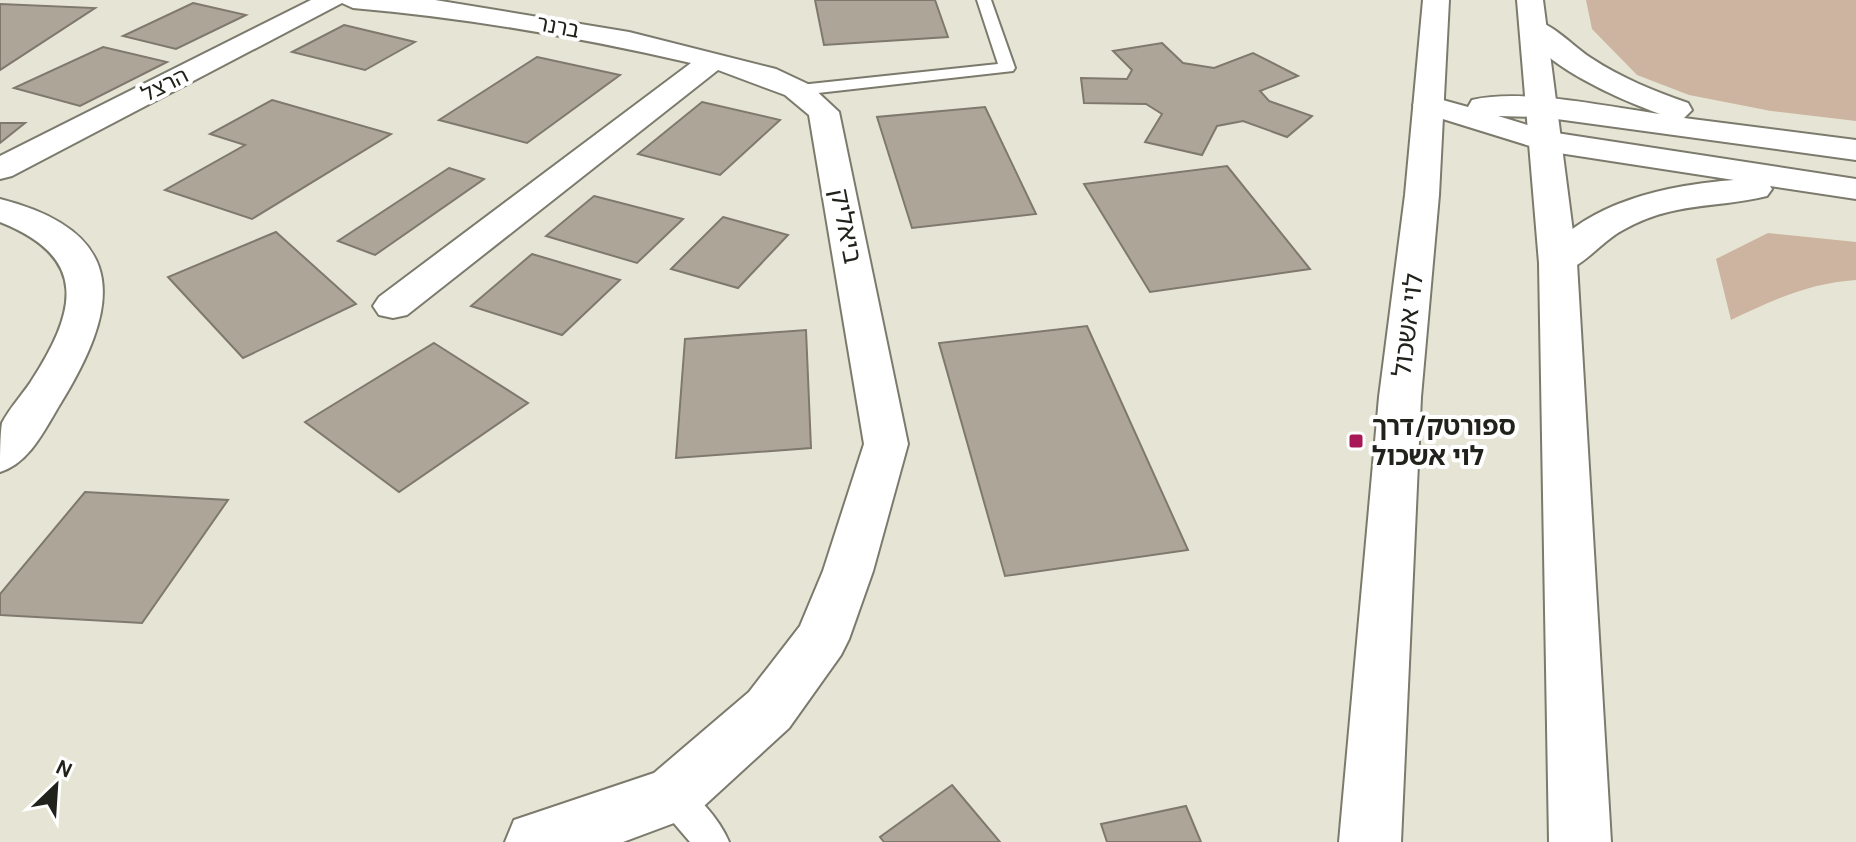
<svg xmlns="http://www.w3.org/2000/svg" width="1856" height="842" font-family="Karla,'Noto Sans Hebrew',sans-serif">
<rect width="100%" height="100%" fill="#e6e5d5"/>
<g fill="#ccb4a0">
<path d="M 1586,0 L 1856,0 L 1856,121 L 1771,111 L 1689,95 L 1637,75 L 1592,29 Z"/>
<path d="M 1768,233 L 1856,242 L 1856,280 C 1810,283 1772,300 1731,320 L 1716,259 Z"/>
</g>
<g fill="#ada698" stroke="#7f786c" stroke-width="2">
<path d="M 815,0 L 935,0 L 948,37 L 824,45 Z"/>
<path d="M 193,3 L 246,15 L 176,49 L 123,36 Z"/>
<path d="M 0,4 L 95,8 L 0,70 Z"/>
<path d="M 344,25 L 415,42 L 365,70 L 292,52 Z"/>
<path d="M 1162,43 L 1183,63 L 1214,68 L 1253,53 L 1298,76 L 1260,91 L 1269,101 L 1312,116 L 1287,137 L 1243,121 L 1217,126 L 1202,155 L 1145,142 L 1162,114 L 1146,104 L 1084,103 L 1081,78 L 1127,79 L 1132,70 L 1113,51 Z"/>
<path d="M 103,47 L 167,62 L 80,106 L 14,88 Z"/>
<path d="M 537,57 L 620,75 L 527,143 L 439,120 Z"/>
<path d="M 272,100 L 391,134 L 252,219 L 165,190 L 245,145 L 210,134 Z"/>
<path d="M 702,102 L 780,120 L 720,175 L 638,154 Z"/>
<path d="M 985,107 L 1036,214 L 912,228 L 877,117 Z"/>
<path d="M 0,123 L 25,123 L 0,143 Z"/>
<path d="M 1227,166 L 1310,269 L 1150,292 L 1084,184 Z"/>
<path d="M 449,168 L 484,179 L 375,255 L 338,241 Z"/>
<path d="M 594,196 L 683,219 L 637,263 L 546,236 Z"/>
<path d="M 723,217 L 788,235 L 738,288 L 671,269 Z"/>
<path d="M 276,232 L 356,304 L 243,358 L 168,277 Z"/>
<path d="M 532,254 L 620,280 L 562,335 L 471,306 Z"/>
<path d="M 1087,326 L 1188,550 L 1005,576 L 939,343 Z"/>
<path d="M 806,330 L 811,448 L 676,458 L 685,339 Z"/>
<path d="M 434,343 L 528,403 L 399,492 L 305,422 Z"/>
<path d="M 85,492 L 228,500 L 142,623 L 0,615 L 0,594 Z"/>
<path d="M 952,785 L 1000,842 L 884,842 L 880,837 Z"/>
<path d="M 1186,806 L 1201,842 L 1107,842 L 1101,824 Z"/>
</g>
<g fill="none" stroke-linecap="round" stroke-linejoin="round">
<defs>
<g id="lane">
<path d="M 977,0 L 991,0 L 1015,68 L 1013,71 L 800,95 L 792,90 L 800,85 L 998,64 Z"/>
<path d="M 672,780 C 694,789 720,820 729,842 L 690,842 L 660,807 L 656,796 L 660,785 Z"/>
</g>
<path id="street" d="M 311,0 L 435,0 L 629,32 L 776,69 L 810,85 L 839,112 L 908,444 L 873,571 L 849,639 L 841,655 L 789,728 L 693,816 L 623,842 L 505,842 L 514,820 L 654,773 L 749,692 L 800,626 L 823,571 L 864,444 L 809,115 L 785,95 L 718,70 L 407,315 L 393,318 L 379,315 L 373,306 L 379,297 L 691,63 C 579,37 467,18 353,8 L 342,3 L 12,176 L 0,179 L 0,156 Z"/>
<g id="secondary">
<path d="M 1423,0 L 1449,0 L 1439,195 L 1421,397 L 1401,842 L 1339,842 L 1379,397 L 1405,195 Z"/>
<path d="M 1517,0 L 1543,0 L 1577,263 L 1611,842 L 1549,842 L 1539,263 Z"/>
<path d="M 0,199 C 133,233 119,309 59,406 C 44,431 29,463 0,472 C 0,458 0,435 2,423 C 9,409 21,396 30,383 C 76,312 91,258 0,222 Z"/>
</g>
<path id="highway" d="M 1534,20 C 1554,25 1573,46 1591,58 C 1621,78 1654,91 1688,103 L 1692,110 L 1684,118 L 1856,140 L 1856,160 L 1542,117 L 1498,116 L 1550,132 L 1856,179 L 1856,199 L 1770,186 L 1772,189 L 1767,196 C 1714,209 1674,201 1623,230 C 1596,244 1577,279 1545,271 L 1539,263 C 1581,203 1666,185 1734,180 L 1546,151 L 1417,111 L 1413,105 L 1417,99 L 1428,96 L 1468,107 L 1472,100 C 1523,88 1608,107 1660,114 C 1616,98 1548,68 1520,28 L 1524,22 Z"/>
</defs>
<use href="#lane" stroke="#7b7a6c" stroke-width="4"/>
<use href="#street" stroke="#7b7a6c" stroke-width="4"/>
<use href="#secondary" stroke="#7b7a6c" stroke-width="4"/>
<use href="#highway" stroke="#7b7a6c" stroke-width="4"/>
<use href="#lane" fill="#fff" fill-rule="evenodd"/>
<use href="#street" fill="#fff" fill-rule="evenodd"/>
<use href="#secondary" fill="#fff" fill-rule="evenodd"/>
<use href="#highway" fill="#fff" fill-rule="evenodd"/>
</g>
<rect fill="#a91957" stroke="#fff" stroke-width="3" x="1348" y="433" width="16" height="16" rx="4"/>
<g text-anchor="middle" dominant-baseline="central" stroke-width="8" stroke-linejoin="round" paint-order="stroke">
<g font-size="22" fill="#22221c" stroke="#fff">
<text transform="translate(558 27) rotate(11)">ברנר</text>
<text transform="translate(165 85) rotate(-27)">הרצל</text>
</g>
<g font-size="26" fill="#22221c" stroke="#fff">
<text transform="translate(846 226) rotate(79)">ביאליק</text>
<text transform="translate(1408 325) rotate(-83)">לוי אשכול</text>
</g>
<g font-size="26" font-weight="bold" fill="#22221c" stroke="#fff" text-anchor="start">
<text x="1372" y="426">ספורטק/דרך<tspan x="1372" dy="30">לוי אשכול</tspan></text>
</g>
</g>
<g transform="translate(56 786) rotate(25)" stroke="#ffffff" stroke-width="6" paint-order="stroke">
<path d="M0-6L14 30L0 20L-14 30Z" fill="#22221c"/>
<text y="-12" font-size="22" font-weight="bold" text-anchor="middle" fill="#22221c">N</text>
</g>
</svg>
